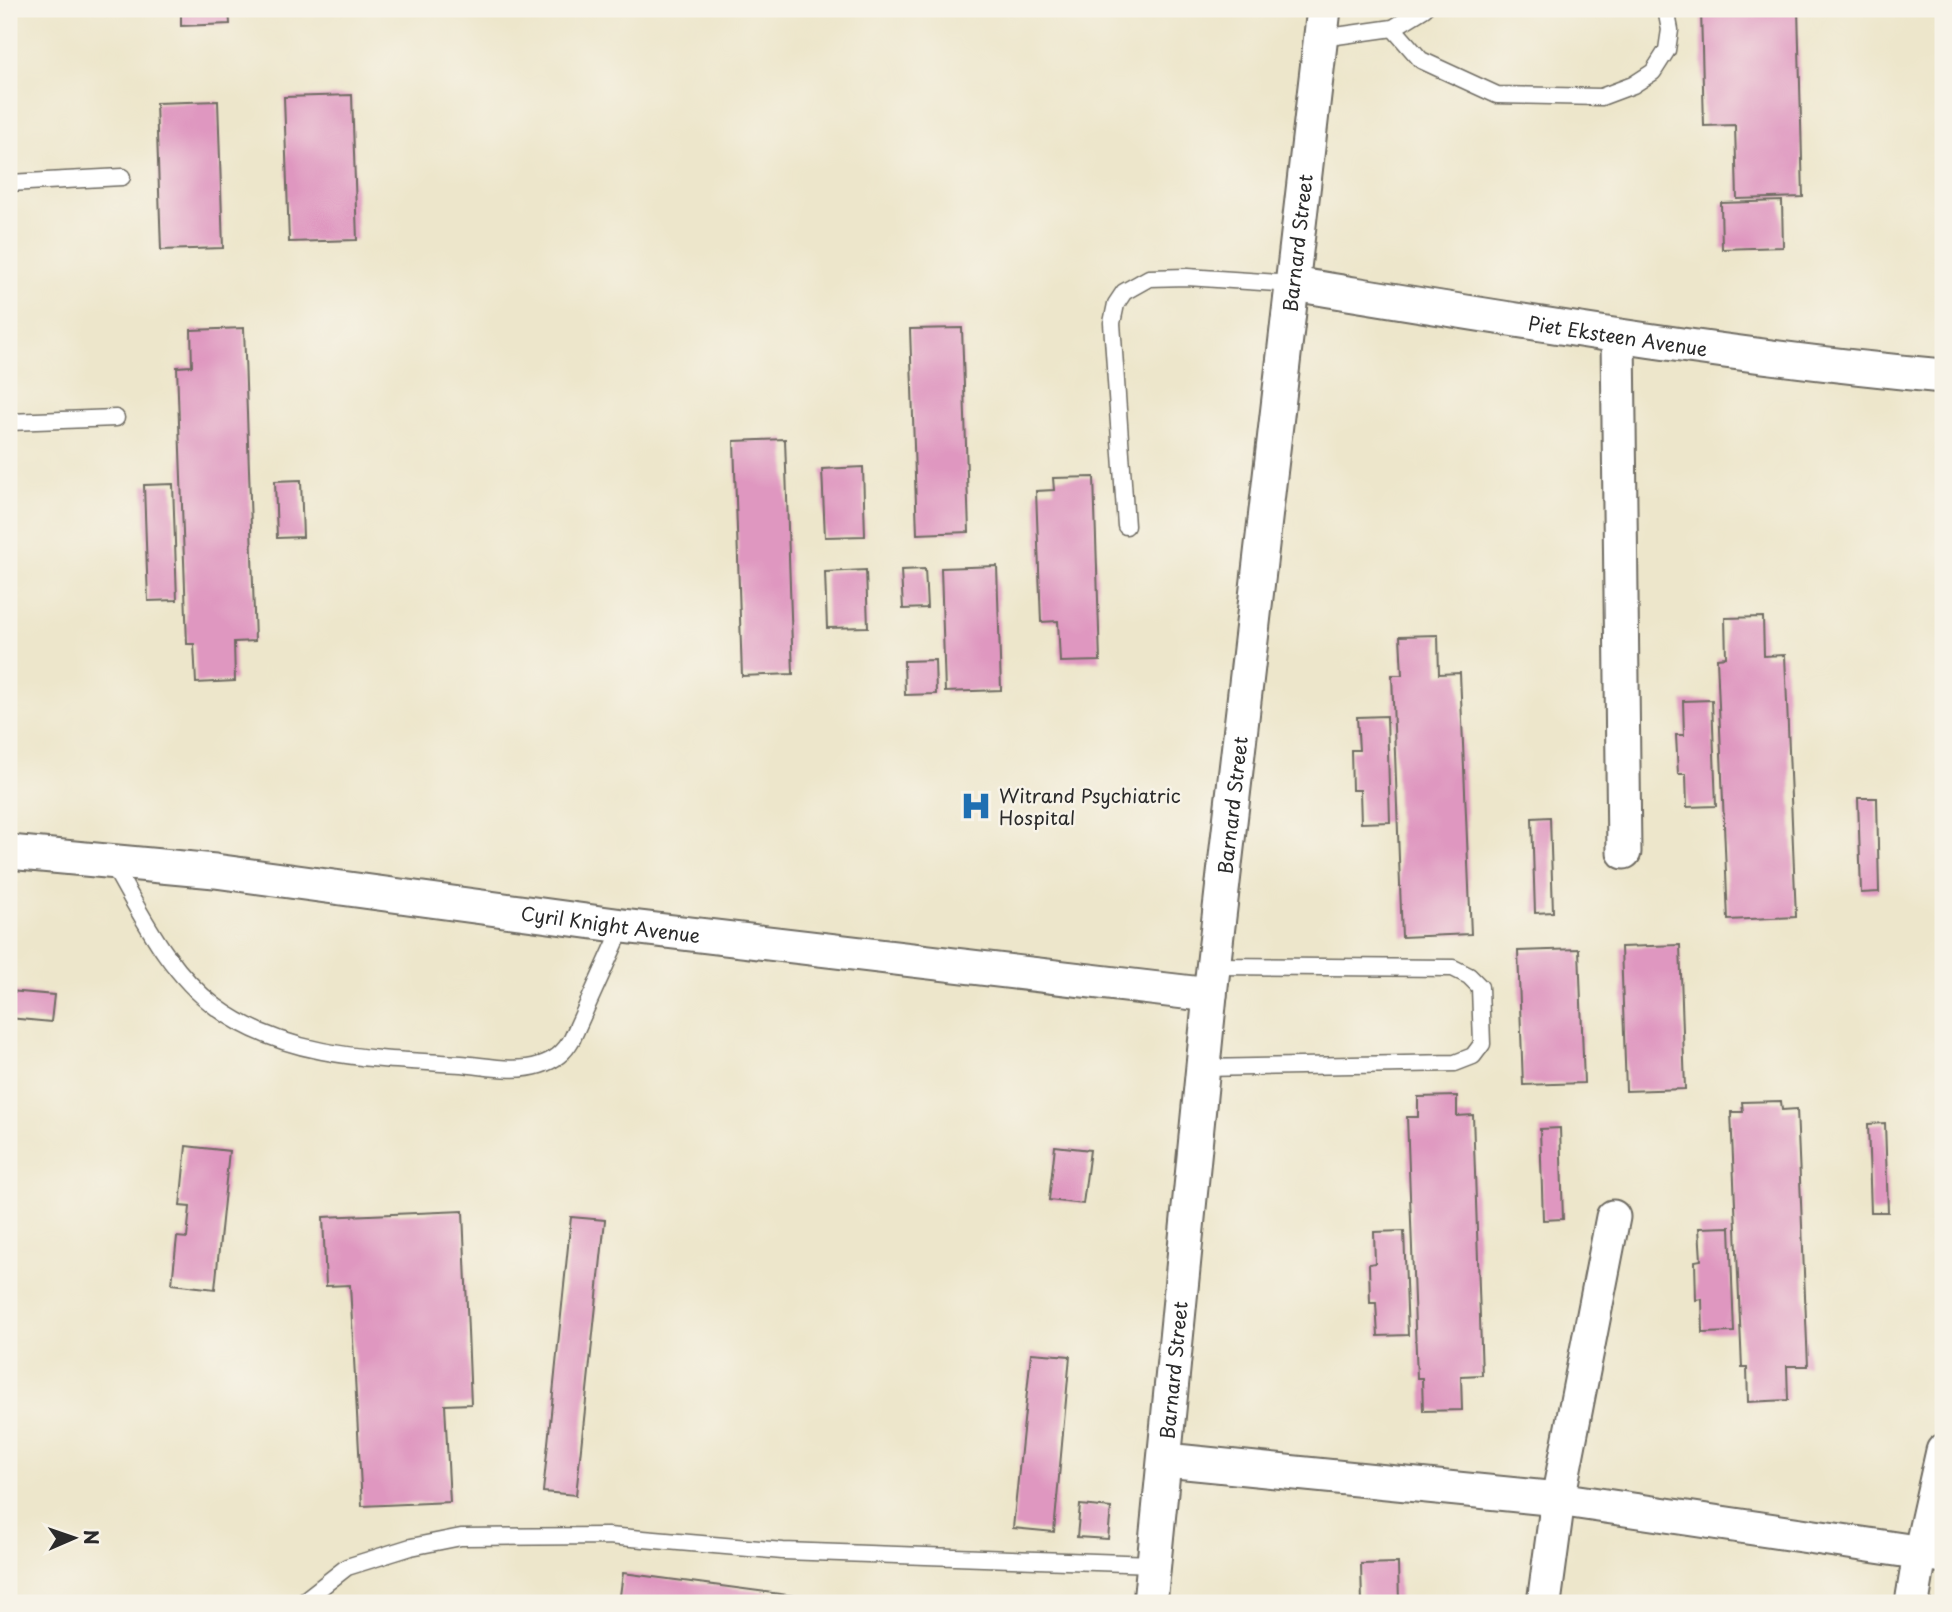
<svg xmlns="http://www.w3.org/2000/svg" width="1952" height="1612" font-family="'Playpen Sans',sans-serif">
<rect width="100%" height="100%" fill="#f7f3e8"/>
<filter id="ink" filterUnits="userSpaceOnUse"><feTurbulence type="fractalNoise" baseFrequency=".0143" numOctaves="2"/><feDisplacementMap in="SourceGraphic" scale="14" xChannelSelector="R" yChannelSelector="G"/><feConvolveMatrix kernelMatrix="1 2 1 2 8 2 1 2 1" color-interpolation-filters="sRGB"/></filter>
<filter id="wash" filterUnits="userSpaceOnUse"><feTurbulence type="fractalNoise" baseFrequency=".00686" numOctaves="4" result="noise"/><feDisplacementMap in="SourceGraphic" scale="28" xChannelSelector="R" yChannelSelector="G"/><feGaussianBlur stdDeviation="1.57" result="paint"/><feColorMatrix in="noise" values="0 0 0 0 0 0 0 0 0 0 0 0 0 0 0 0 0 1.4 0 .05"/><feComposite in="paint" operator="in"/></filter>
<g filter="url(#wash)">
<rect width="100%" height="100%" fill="#ede6cb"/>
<g id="blocks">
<g fill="#df97c0">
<path d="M 181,9 L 229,9 L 230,24 L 181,26 Z"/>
<path d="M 1701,9 L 1798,9 L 1803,197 L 1737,199 L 1735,125 L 1704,126 Z"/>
<path d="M 352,95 L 357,240 L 289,242 L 284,97 Z"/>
<path d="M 218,101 L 223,248 L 161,250 L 156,103 Z"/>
<path d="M 1782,201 L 1783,247 L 1722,249 L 1721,203 Z"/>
<path d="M 244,328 L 255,641 L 234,642 L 235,681 L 196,683 L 194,644 L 187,644 L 177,367 L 192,366 L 191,330 Z"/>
<path d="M 962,328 L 969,532 L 917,534 L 910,329 Z"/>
<path d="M 785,439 L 793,674 L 742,676 L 734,441 Z"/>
<path d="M 863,467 L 865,536 L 825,537 L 822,469 Z"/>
<path d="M 1094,477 L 1100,661 L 1060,662 L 1058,621 L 1041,622 L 1036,491 L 1054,490 L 1053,478 Z"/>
<path d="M 301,480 L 303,537 L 277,538 L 275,481 Z"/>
<path d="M 173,484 L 177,600 L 148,601 L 144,485 Z"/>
<path d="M 997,566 L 1001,690 L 945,692 L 941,568 Z"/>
<path d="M 925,569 L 927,608 L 903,609 L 901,570 Z"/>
<path d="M 866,570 L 868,627 L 827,628 L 825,572 Z"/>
<path d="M 1763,617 L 1764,656 L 1785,655 L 1796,917 L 1728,920 L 1717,658 L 1726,657 L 1725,618 Z"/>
<path d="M 1438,635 L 1439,674 L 1460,673 L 1471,934 L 1402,937 L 1392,675 L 1402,675 L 1400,636 Z"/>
<path d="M 935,660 L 936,694 L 905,695 L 904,661 Z"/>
<path d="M 1712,700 L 1716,806 L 1687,807 L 1686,774 L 1678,774 L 1676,735 L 1684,735 L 1683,701 Z"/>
<path d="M 1387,716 L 1390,822 L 1361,823 L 1360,790 L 1352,790 L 1351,750 L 1359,750 L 1357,717 Z"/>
<path d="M 1858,798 L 1877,798 L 1879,892 L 1861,893 Z"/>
<path d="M 1550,817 L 1553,912 L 1535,913 L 1532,818 Z"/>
<path d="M 1680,945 L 1685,1089 L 1626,1091 L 1621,947 Z"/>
<path d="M 1579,949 L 1584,1083 L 1523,1085 L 1518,951 Z"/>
<path d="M 9,991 L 54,995 L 51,1022 L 9,1018 Z"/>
<path d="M 1457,1096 L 1457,1116 L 1473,1115 L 1482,1375 L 1461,1376 L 1462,1410 L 1423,1411 L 1422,1378 L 1417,1378 L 1407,1117 L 1418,1117 L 1418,1097 Z"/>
<path d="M 1781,1101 L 1782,1110 L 1797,1109 L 1808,1366 L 1787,1366 L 1788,1400 L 1748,1402 L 1747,1368 L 1742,1368 L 1731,1112 L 1743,1112 L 1742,1102 Z"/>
<path d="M 1885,1123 L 1888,1212 L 1871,1212 L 1868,1124 Z"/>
<path d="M 1560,1128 L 1563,1219 L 1543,1220 L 1540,1129 Z"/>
<path d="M 186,1146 L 229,1151 L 215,1289 L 172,1284 L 177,1237 L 187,1238 L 190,1207 L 180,1206 Z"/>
<path d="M 1055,1146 L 1090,1150 L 1083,1204 L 1049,1200 Z"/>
<path d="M 463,1211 L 471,1404 L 445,1405 L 450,1502 L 362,1506 L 350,1285 L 326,1286 L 323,1217 Z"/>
<path d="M 571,1217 L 605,1220 L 576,1495 L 543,1492 Z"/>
<path d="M 1730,1227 L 1734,1332 L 1703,1333 L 1702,1299 L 1696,1300 L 1695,1261 L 1701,1260 L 1699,1228 Z"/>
<path d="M 1404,1231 L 1408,1335 L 1378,1336 L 1376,1303 L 1370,1303 L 1369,1264 L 1375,1263 L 1374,1232 Z"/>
<path d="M 1031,1353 L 1070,1356 L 1054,1532 L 1013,1528 Z"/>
<path d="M 1080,1505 L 1111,1508 L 1108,1539 L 1077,1537 Z"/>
<path d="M 1398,1563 L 1399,1603 L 1362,1603 L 1361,1564 Z"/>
<path d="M 623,1573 L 796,1596 L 795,1603 L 619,1603 Z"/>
</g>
</g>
</g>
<g filter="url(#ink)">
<use href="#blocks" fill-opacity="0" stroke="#6f6c63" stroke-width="2"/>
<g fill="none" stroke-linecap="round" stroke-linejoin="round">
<defs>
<g id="service">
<path d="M 1393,28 L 1421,60 L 1497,95 L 1601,97 L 1633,85 L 1653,72 L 1667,50 L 1670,30 L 1666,9"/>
<path d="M 1322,38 L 1393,28 L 1424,9"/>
<path d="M 9,183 L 122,177"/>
<path d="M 9,422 L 116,418"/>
<path d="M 1126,526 L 1112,323 L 1116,304 L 1124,292 L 1149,278 L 1187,277 L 1293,284"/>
<path d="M 111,862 C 141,913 167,971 216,1007 C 286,1059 378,1059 461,1064 C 486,1066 516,1073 540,1065 C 555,1060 564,1053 572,1039 L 623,926"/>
<path d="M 1204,1068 L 1455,1063 L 1473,1056 L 1482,1044 L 1480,987 L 1469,976 L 1453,968 L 1214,966"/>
<path d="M 301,1603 L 347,1567 L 411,1547 L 461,1537 L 608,1536 L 783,1551 L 1154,1564"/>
</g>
<g id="minor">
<path id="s1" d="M 1293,284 C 1509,319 1725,356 1943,376"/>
<path d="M 1618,337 L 1624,852"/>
<path id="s2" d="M 9,852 L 215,871 L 623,926 L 1210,995"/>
<path d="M 1166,1460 L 1558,1499 L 1943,1556"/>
<path id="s3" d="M 1150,1603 L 1210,995 L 1324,9"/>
<path d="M 1544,1603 L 1558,1499 L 1613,1217"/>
<path d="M 1912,1603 L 1920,1554 L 1943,1451"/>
</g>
</defs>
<use href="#service" stroke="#6f6c63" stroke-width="19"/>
<use href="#minor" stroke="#6f6c63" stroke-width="37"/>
<use href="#service" stroke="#fff" stroke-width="16"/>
<use href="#minor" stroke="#fff" stroke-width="33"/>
</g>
</g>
<defs>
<symbol id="hospital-bare" viewBox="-9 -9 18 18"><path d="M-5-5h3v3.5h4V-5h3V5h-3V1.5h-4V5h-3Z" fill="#1f6fb2" stroke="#f7f3e8" stroke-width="2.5" paint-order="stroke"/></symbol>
</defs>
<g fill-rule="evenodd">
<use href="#hospital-bare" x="954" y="784" width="44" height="44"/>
</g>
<g text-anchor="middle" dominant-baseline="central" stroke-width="5" stroke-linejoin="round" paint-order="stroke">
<g font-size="19" fill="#2b2b2b" stroke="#f7f3e8">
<text stroke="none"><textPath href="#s3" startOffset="1368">Barnard Street</textPath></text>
<text stroke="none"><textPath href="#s1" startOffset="329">Piet Eksteen Avenue</textPath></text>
<text stroke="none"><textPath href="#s3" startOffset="802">Barnard Street</textPath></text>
<text stroke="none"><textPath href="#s2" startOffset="606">Cyril Knight Avenue</textPath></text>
<text stroke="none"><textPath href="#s3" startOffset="234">Barnard Street</textPath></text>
</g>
<g font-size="19" fill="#2b2b2b" stroke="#f7f3e8" text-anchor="start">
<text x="999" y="795">Witrand Psychiatric<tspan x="999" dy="22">Hospital</tspan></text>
</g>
</g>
<rect width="1952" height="1612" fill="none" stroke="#f7f3e8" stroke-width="35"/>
<g transform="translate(74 1538) rotate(88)" stroke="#f7f3e8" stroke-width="5" paint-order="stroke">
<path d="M0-5L12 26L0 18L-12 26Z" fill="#2b2b2b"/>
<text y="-10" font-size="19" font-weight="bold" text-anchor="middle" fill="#2b2b2b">N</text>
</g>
</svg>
